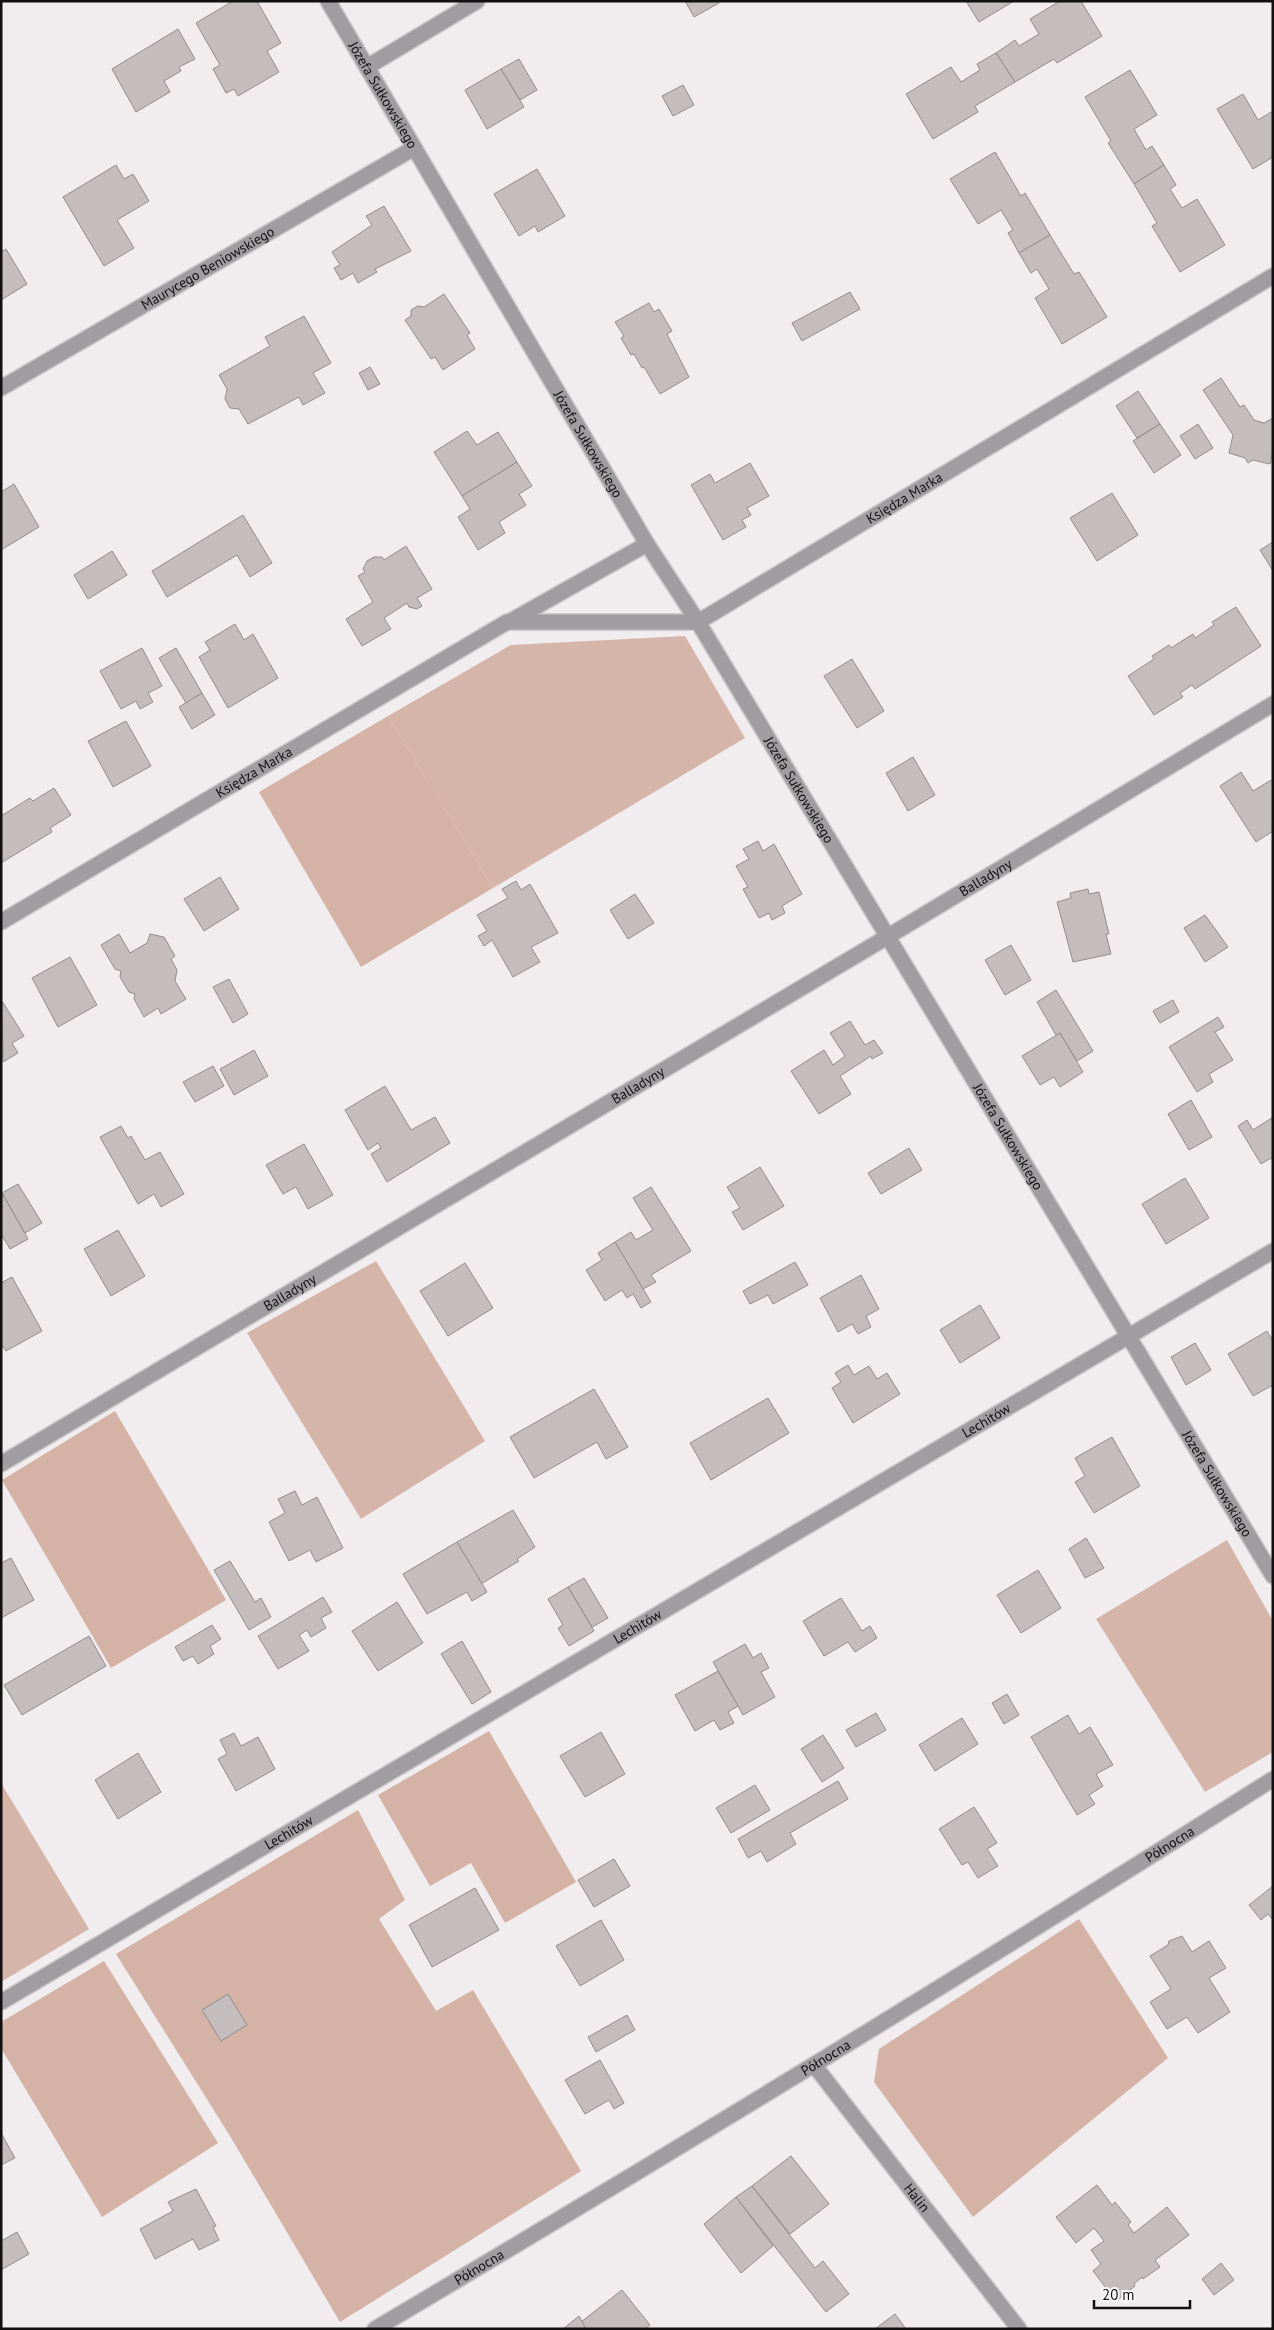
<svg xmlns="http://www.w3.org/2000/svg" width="1274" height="2330" font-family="'PT Sans',sans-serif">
<rect width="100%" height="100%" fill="#f1ecee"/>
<g fill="#d5b5aa">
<path d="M 685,636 L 745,738 L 493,888 L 388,716 L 511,645 Z"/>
<path d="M 376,1261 L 485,1441 L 361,1519 L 247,1333 Z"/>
<path d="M 1227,1540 L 1273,1621 L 1273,1752 L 1205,1792 L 1096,1619 Z"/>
<path d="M 1,1783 L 89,1929 L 1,1982 Z"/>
</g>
<g fill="#d4b2a6">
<path d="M 388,716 L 493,888 L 361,967 L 259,792 Z"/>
<path d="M 115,1411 L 226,1600 L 111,1668 L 2,1480 Z"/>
<path d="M 489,1731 L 576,1882 L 505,1923 L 471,1863 L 430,1886 L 378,1795 Z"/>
<path d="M 358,1810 L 405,1900 L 379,1919 L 436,2011 L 473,1990 L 581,2171 L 340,2322 L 230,2136 L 116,1954 Z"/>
<path d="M 1079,1919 L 1168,2058 L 973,2217 L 874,2082 L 879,2049 Z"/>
<path d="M 104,1961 L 218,2143 L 102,2217 L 1,2048 L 1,2022 Z"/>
</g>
<g fill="#c3bdbd" stroke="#928d8d">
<path d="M 233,1 L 257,1 L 281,43 L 267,51 L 279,72 L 238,96 L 234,89 L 226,93 L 213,69 L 220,65 L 196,23 Z"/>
<path d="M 685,1 L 718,1 L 719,3 L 694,17 Z"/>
<path d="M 966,1 L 1014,1 L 979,22 Z"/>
<path d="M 1060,1 L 1081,1 L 1102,36 L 1057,63 L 1054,59 L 1015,82 L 996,53 L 1015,40 L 1019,46 L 1039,34 L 1030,19 Z"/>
<path d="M 178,29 L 195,59 L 179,67 L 181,71 L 164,81 L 170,92 L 136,112 L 112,69 Z"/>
<path d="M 996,53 L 1015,82 L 975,106 L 978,112 L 933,139 L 906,94 L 951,67 L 961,82 L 980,70 L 977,64 Z"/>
<path d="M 519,59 L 537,90 L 520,100 L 501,69 Z"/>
<path d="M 501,69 L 524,107 L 487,129 L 465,90 Z"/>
<path d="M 1130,70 L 1157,115 L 1134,129 L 1146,150 L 1152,146 L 1164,165 L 1134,184 L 1108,143 L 1111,141 L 1085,97 Z"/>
<path d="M 683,85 L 694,105 L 673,116 L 662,96 Z"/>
<path d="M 1243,94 L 1258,120 L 1273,111 L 1273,157 L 1253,169 L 1217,109 Z"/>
<path d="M 995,152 L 1021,196 L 1025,193 L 1050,235 L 1019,253 L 1008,233 L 1013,230 L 1001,210 L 978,224 L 950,179 Z"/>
<path d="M 116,165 L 124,179 L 133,174 L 149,201 L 117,220 L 134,248 L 104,266 L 63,197 Z"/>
<path d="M 1164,165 L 1176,185 L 1170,189 L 1182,208 L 1197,199 L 1225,245 L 1180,272 L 1152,226 L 1157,223 L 1134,184 Z"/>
<path d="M 537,169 L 565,216 L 538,232 L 535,226 L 519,236 L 494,194 Z"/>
<path d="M 384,206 L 411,251 L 375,269 L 377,272 L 358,283 L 353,273 L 341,280 L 334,268 L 340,265 L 332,252 L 372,225 L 366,216 Z"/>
<path d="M 1050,235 L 1074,274 L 1079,272 L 1107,317 L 1062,344 L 1035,298 L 1049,289 L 1037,269 L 1031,273 L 1019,253 Z"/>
<path d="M 6,249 L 27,284 L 1,300 L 1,252 Z"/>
<path d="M 850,292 L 860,309 L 802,341 L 792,323 Z"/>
<path d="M 444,294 L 470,333 L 467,335 L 475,349 L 443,370 L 435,357 L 431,359 L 405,320 L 411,316 L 411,310 L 418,306 L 424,307 Z"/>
<path d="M 649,303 L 654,312 L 659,309 L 672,331 L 667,334 L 689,377 L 660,394 L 644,367 L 642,368 L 634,354 L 631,355 L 621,338 L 624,336 L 615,322 Z"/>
<path d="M 304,316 L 331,363 L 313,373 L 325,393 L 303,405 L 299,397 L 248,424 L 239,409 L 230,408 L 225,399 L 227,389 L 219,375 L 270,346 L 265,337 Z"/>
<path d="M 370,367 L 380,384 L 368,390 L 359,373 Z"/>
<path d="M 1221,378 L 1240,407 L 1244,405 L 1254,420 L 1264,423 L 1273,418 L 1273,451 L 1270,464 L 1253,460 L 1248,463 L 1245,458 L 1229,453 L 1233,435 L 1203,390 Z"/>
<path d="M 1138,391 L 1160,424 L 1137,438 L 1116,406 Z"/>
<path d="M 1160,424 L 1181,455 L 1154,473 L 1133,441 Z"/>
<path d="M 1198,424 L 1213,448 L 1195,459 L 1180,436 Z"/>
<path d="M 467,431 L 477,445 L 498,432 L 517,462 L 462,496 L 434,452 Z"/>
<path d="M 517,462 L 532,486 L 519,494 L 526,505 L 499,522 L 505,533 L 478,550 L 458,517 L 470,509 L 462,496 Z"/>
<path d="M 750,463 L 769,496 L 747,508 L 751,515 L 742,520 L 746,527 L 723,540 L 691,485 L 710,474 L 715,483 Z"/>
<path d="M 14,484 L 39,527 L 1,550 L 1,492 Z"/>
<path d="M 1112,493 L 1138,535 L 1097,561 L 1070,518 Z"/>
<path d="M 243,515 L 272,563 L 250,577 L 237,555 L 167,597 L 152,571 Z"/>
<path d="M 1273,542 L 1273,571 L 1260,550 Z"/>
<path d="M 406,546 L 432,589 L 417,598 L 422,606 L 417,609 L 409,607 L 407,603 L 384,618 L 391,629 L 362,646 L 346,619 L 373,602 L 358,576 L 365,572 L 363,569 L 367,561 L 374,557 L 382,557 L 384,560 Z"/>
<path d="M 112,551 L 127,575 L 88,599 L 74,575 Z"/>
<path d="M 1236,607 L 1261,646 L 1195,689 L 1192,685 L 1180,693 L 1183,697 L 1154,715 L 1128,676 L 1154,659 L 1152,656 L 1169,645 L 1171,648 L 1193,634 L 1195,638 L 1214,625 L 1212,622 Z"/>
<path d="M 235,624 L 244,640 L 253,634 L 278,678 L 228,708 L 199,657 L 210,650 L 205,642 Z"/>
<path d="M 142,648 L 162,686 L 148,693 L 153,702 L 140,709 L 136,701 L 121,709 L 100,671 Z"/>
<path d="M 176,648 L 202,693 L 186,703 L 159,658 Z"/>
<path d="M 852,659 L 884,711 L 857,728 L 824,676 Z"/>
<path d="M 202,693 L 215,715 L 192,729 L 179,707 Z"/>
<path d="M 126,721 L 151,766 L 113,787 L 88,741 Z"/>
<path d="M 913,757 L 935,795 L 908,811 L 886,773 Z"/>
<path d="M 1241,772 L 1253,791 L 1273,779 L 1273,831 L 1256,842 L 1220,786 Z"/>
<path d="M 54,788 L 71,815 L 50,828 L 52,832 L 1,863 L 1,816 L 30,798 L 33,801 Z"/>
<path d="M 758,841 L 763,851 L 774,844 L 802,894 L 782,906 L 785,913 L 772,920 L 769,913 L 759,918 L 743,889 L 748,887 L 736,866 L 749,859 L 743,849 Z"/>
<path d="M 220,877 L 239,909 L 204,931 L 184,899 Z"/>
<path d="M 516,881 L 521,890 L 530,884 L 558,933 L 531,947 L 540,962 L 513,977 L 492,940 L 484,946 L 478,936 L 487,931 L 477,915 L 508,898 L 502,889 Z"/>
<path d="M 1088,889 L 1089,894 L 1099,892 L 1109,934 L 1106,934 L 1111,954 L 1073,962 L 1057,902 L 1071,898 L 1070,893 Z"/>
<path d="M 635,894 L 654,923 L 628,939 L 610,910 Z"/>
<path d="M 1205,915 L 1228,947 L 1205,962 L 1184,928 Z"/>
<path d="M 119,934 L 130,953 L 147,943 L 150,934 L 164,937 L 175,956 L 171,959 L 177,970 L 175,981 L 186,999 L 161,1014 L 158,1008 L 144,1017 L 134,999 L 135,994 L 129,992 L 120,977 L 121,971 L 115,969 L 101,945 Z"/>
<path d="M 1011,945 L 1031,980 L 1005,995 L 985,960 Z"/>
<path d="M 70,957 L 97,1005 L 58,1027 L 32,978 Z"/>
<path d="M 229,979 L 248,1014 L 233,1023 L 213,987 Z"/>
<path d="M 1056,990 L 1093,1051 L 1077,1061 L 1060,1033 L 1056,1035 L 1037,1002 Z"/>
<path d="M 1173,1000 L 1179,1012 L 1160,1023 L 1153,1011 Z"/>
<path d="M 2,1001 L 24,1036 L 12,1043 L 18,1053 L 3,1062 Z"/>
<path d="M 1218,1017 L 1224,1027 L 1215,1032 L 1233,1060 L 1209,1074 L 1213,1082 L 1197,1092 L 1169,1047 Z"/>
<path d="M 850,1021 L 865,1045 L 874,1040 L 883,1053 L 872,1059 L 871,1056 L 840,1076 L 851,1094 L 819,1114 L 791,1071 L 824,1050 L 833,1065 L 845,1056 L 830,1033 Z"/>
<path d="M 1060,1033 L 1083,1072 L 1060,1087 L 1054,1077 L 1040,1085 L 1022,1056 Z"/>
<path d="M 254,1050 L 268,1076 L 234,1095 L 220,1069 Z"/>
<path d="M 213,1066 L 224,1086 L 195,1102 L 183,1082 Z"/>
<path d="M 385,1086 L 411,1130 L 435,1117 L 450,1143 L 387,1182 L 371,1154 L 381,1148 L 378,1143 L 368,1150 L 345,1110 Z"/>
<path d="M 1191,1100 L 1212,1137 L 1189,1150 L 1168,1114 Z"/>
<path d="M 1273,1117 L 1273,1161 L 1271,1158 L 1261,1164 L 1238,1126 L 1247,1120 L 1253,1130 Z"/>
<path d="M 121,1126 L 128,1138 L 131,1136 L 145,1160 L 160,1152 L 184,1194 L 161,1207 L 154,1194 L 138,1204 L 100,1137 Z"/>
<path d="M 304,1144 L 333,1195 L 308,1209 L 296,1187 L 283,1194 L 266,1165 Z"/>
<path d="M 909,1148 L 922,1170 L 881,1194 L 868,1173 Z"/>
<path d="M 760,1167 L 784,1206 L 743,1230 L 732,1212 L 740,1208 L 727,1187 Z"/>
<path d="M 1185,1178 L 1209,1218 L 1166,1244 L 1142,1204 Z"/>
<path d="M 18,1184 L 42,1223 L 25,1233 L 2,1193 Z"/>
<path d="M 651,1187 L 691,1251 L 651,1275 L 656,1282 L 643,1289 L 615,1242 L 631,1232 L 636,1240 L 653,1230 L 633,1198 Z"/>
<path d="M 2,1193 L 28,1239 L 10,1249 L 1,1234 Z"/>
<path d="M 118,1230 L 145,1276 L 111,1296 L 84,1249 Z"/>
<path d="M 615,1242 L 651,1302 L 641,1308 L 633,1294 L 627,1298 L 622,1290 L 605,1301 L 586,1270 L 602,1260 L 598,1253 Z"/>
<path d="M 795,1262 L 808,1285 L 773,1304 L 768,1295 L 750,1304 L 743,1291 Z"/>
<path d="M 465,1263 L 493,1308 L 448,1336 L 420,1291 Z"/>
<path d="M 861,1275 L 879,1309 L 866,1316 L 871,1327 L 858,1334 L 852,1324 L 838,1332 L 820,1298 Z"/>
<path d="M 12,1277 L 42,1331 L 6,1351 L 1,1344 L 1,1283 Z"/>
<path d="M 980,1305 L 1000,1338 L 960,1363 L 940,1330 Z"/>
<path d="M 1267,1331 L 1273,1341 L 1273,1385 L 1253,1396 L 1228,1354 Z"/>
<path d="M 1195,1343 L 1211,1370 L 1186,1385 L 1171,1357 Z"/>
<path d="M 848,1365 L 854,1375 L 869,1366 L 877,1379 L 887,1373 L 900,1394 L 853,1423 L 832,1388 L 841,1382 L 835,1373 Z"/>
<path d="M 594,1389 L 628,1447 L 606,1459 L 597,1442 L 534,1478 L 510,1437 Z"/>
<path d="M 768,1398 L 789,1433 L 711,1480 L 690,1443 Z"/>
<path d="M 1112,1437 L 1140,1486 L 1094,1513 L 1075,1482 L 1085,1476 L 1075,1458 Z"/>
<path d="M 295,1491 L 302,1505 L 317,1497 L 343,1548 L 316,1562 L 310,1550 L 289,1561 L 269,1522 L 285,1513 L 278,1499 Z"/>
<path d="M 513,1510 L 535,1547 L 517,1559 L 519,1561 L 481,1584 L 457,1542 Z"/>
<path d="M 1086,1538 L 1104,1568 L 1085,1578 L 1069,1549 Z"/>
<path d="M 457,1542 L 487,1592 L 472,1601 L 467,1592 L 427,1614 L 403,1574 Z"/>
<path d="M 11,1558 L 34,1600 L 1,1618 L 1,1563 Z"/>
<path d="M 230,1561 L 255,1602 L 261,1598 L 271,1617 L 249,1630 L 214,1570 Z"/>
<path d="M 1038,1570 L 1061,1608 L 1021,1633 L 997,1595 Z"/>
<path d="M 584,1578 L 608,1618 L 592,1627 L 568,1587 Z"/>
<path d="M 568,1587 L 594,1631 L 569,1646 L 558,1628 L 563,1625 L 548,1599 Z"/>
<path d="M 323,1597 L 332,1612 L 321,1618 L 326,1628 L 311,1637 L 307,1630 L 299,1635 L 309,1651 L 278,1669 L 258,1636 Z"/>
<path d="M 841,1598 L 862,1631 L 870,1626 L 877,1638 L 855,1652 L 848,1642 L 824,1656 L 803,1621 Z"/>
<path d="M 397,1602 L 423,1643 L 378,1671 L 352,1631 Z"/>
<path d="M 212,1625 L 221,1639 L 210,1646 L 214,1654 L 198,1664 L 193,1656 L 183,1661 L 175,1647 Z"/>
<path d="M 89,1636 L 106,1666 L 22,1715 L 4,1685 Z"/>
<path d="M 462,1641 L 491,1692 L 472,1704 L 441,1654 Z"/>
<path d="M 745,1644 L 753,1658 L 761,1653 L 769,1668 L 761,1672 L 775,1697 L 743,1715 L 713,1662 Z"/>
<path d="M 718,1671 L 738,1706 L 728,1712 L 734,1723 L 720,1730 L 714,1720 L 695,1731 L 675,1695 Z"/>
<path d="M 1007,1694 L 1019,1715 L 1004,1724 L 992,1703 Z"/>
<path d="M 876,1713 L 886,1730 L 856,1747 L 846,1730 Z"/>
<path d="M 1068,1715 L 1079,1734 L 1090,1727 L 1113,1765 L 1096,1774 L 1103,1786 L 1089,1795 L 1095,1804 L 1077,1815 L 1031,1737 Z"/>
<path d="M 962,1718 L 978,1744 L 935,1771 L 919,1745 Z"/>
<path d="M 601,1732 L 625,1774 L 585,1797 L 560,1756 Z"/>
<path d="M 234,1733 L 241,1746 L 258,1737 L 275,1769 L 236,1791 L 218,1759 L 227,1754 L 220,1740 Z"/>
<path d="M 823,1735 L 844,1768 L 822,1782 L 801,1749 Z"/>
<path d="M 138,1753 L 161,1792 L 118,1819 L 95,1780 Z"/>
<path d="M 838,1781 L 848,1799 L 790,1833 L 796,1844 L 767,1862 L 761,1851 L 748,1858 L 738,1839 Z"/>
<path d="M 755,1785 L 770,1810 L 731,1833 L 716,1808 Z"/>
<path d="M 974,1807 L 997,1843 L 987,1849 L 998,1866 L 978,1878 L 968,1862 L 962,1865 L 939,1829 Z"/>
<path d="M 614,1859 L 630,1886 L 594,1907 L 578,1880 Z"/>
<path d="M 1273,1886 L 1273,1920 L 1268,1914 L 1261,1920 L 1249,1905 Z"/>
<path d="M 475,1888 L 499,1930 L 432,1967 L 409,1925 Z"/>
<path d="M 601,1920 L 624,1960 L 580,1986 L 556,1946 Z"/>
<path d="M 1182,1936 L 1192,1952 L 1209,1941 L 1226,1968 L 1209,1978 L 1230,2012 L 1198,2033 L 1187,2017 L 1167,2029 L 1150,2002 L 1171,1989 L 1150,1956 L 1168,1945 L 1169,1941 Z"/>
<path d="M 228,1994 L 247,2025 L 221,2041 L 202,2010 Z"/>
<path d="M 627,2015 L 635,2030 L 596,2052 L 588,2037 Z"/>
<path d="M 600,2060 L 624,2103 L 614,2109 L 609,2100 L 585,2114 L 565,2080 Z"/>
<path d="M 1,2133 L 15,2158 L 1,2165 Z"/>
<path d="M 791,2156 L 829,2204 L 790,2234 L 752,2186 Z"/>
<path d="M 1097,2185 L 1112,2205 L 1115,2202 L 1131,2222 L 1128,2225 L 1134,2233 L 1167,2207 L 1189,2235 L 1155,2260 L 1160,2267 L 1143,2279 L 1142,2277 L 1134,2284 L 1135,2286 L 1116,2301 L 1093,2271 L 1101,2264 L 1091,2250 L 1104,2241 L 1094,2228 L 1076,2243 L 1056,2217 Z"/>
<path d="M 752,2186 L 815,2268 L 823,2261 L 849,2294 L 826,2312 L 736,2197 Z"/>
<path d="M 196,2189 L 216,2226 L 213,2227 L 219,2240 L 199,2250 L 193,2239 L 155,2259 L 140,2229 L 173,2211 L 168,2202 Z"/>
<path d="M 736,2197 L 773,2246 L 741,2273 L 704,2224 Z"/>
<path d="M 17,2232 L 29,2254 L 1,2270 L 1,2241 Z"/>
<path d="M 1221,2263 L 1234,2280 L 1214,2295 L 1202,2279 Z"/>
<path d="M 622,2290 L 650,2325 L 645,2329 L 586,2329 L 581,2322 Z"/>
<path d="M 895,2314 L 906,2329 L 875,2329 Z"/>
<path d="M 579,2316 L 586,2329 L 563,2329 Z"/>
</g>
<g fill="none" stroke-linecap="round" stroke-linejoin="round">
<defs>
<g id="minor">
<path id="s1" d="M 328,1 L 647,544 L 698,622 L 1273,1576"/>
<path d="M 367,67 L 477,1"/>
<path id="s2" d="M 1,388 L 414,148"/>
<path d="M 509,622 L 647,544"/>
<path id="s3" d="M 1,922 L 507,622 L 698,622 L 1273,276"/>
<path id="s4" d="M 1,1464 L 887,937 L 1273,704"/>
<path id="s5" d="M 1,2002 L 1273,1251"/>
<path id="s6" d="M 814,2065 L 1019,2329"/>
<path id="s7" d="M 375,2329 C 677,2150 976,1967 1273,1779"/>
</g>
</defs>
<use href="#minor" stroke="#cdc9ca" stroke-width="18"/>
<use href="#minor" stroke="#9f9d9f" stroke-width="15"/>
</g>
<g text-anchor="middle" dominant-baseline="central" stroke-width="4" stroke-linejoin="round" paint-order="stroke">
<g font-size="14" fill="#110f10" stroke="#fff9fc">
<text stroke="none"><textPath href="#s1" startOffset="109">Józefa Sułkowskiego</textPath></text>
<text stroke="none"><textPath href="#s2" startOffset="239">Maurycego Beniowskiego</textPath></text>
<text stroke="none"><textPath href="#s1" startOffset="514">Józefa Sułkowskiego</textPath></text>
<text stroke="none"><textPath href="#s3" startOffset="1020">Księdza Marka</textPath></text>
<text stroke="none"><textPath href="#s3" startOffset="294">Księdza Marka</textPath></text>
<text stroke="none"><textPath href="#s1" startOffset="919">Józefa Sułkowskiego</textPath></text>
<text stroke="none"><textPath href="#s4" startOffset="1146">Balladyny</textPath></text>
<text stroke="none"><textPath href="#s4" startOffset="741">Balladyny</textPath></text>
<text stroke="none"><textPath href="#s1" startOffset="1324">Józefa Sułkowskiego</textPath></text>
<text stroke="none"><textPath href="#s4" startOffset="336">Balladyny</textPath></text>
<text stroke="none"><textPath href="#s5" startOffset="1144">Lechitów</textPath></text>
<text stroke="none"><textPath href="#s1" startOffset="1729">Józefa Sułkowskiego</textPath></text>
<text stroke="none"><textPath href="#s5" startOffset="739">Lechitów</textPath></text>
<text stroke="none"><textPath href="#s5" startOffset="334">Lechitów</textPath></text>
<text stroke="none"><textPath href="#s7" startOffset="931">Północna</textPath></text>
<text stroke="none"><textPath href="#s7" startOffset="526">Północna</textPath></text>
<text stroke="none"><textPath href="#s6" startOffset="168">Halin</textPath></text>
<text stroke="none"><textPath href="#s7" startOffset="121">Północna</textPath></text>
</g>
</g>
<rect width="1274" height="2330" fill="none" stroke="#110f10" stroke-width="5"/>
<path d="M1094 2300v8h96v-8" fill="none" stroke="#110f10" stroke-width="2.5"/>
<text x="1102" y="2300" font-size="15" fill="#110f10" stroke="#fff9fc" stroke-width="4" paint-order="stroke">20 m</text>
</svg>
